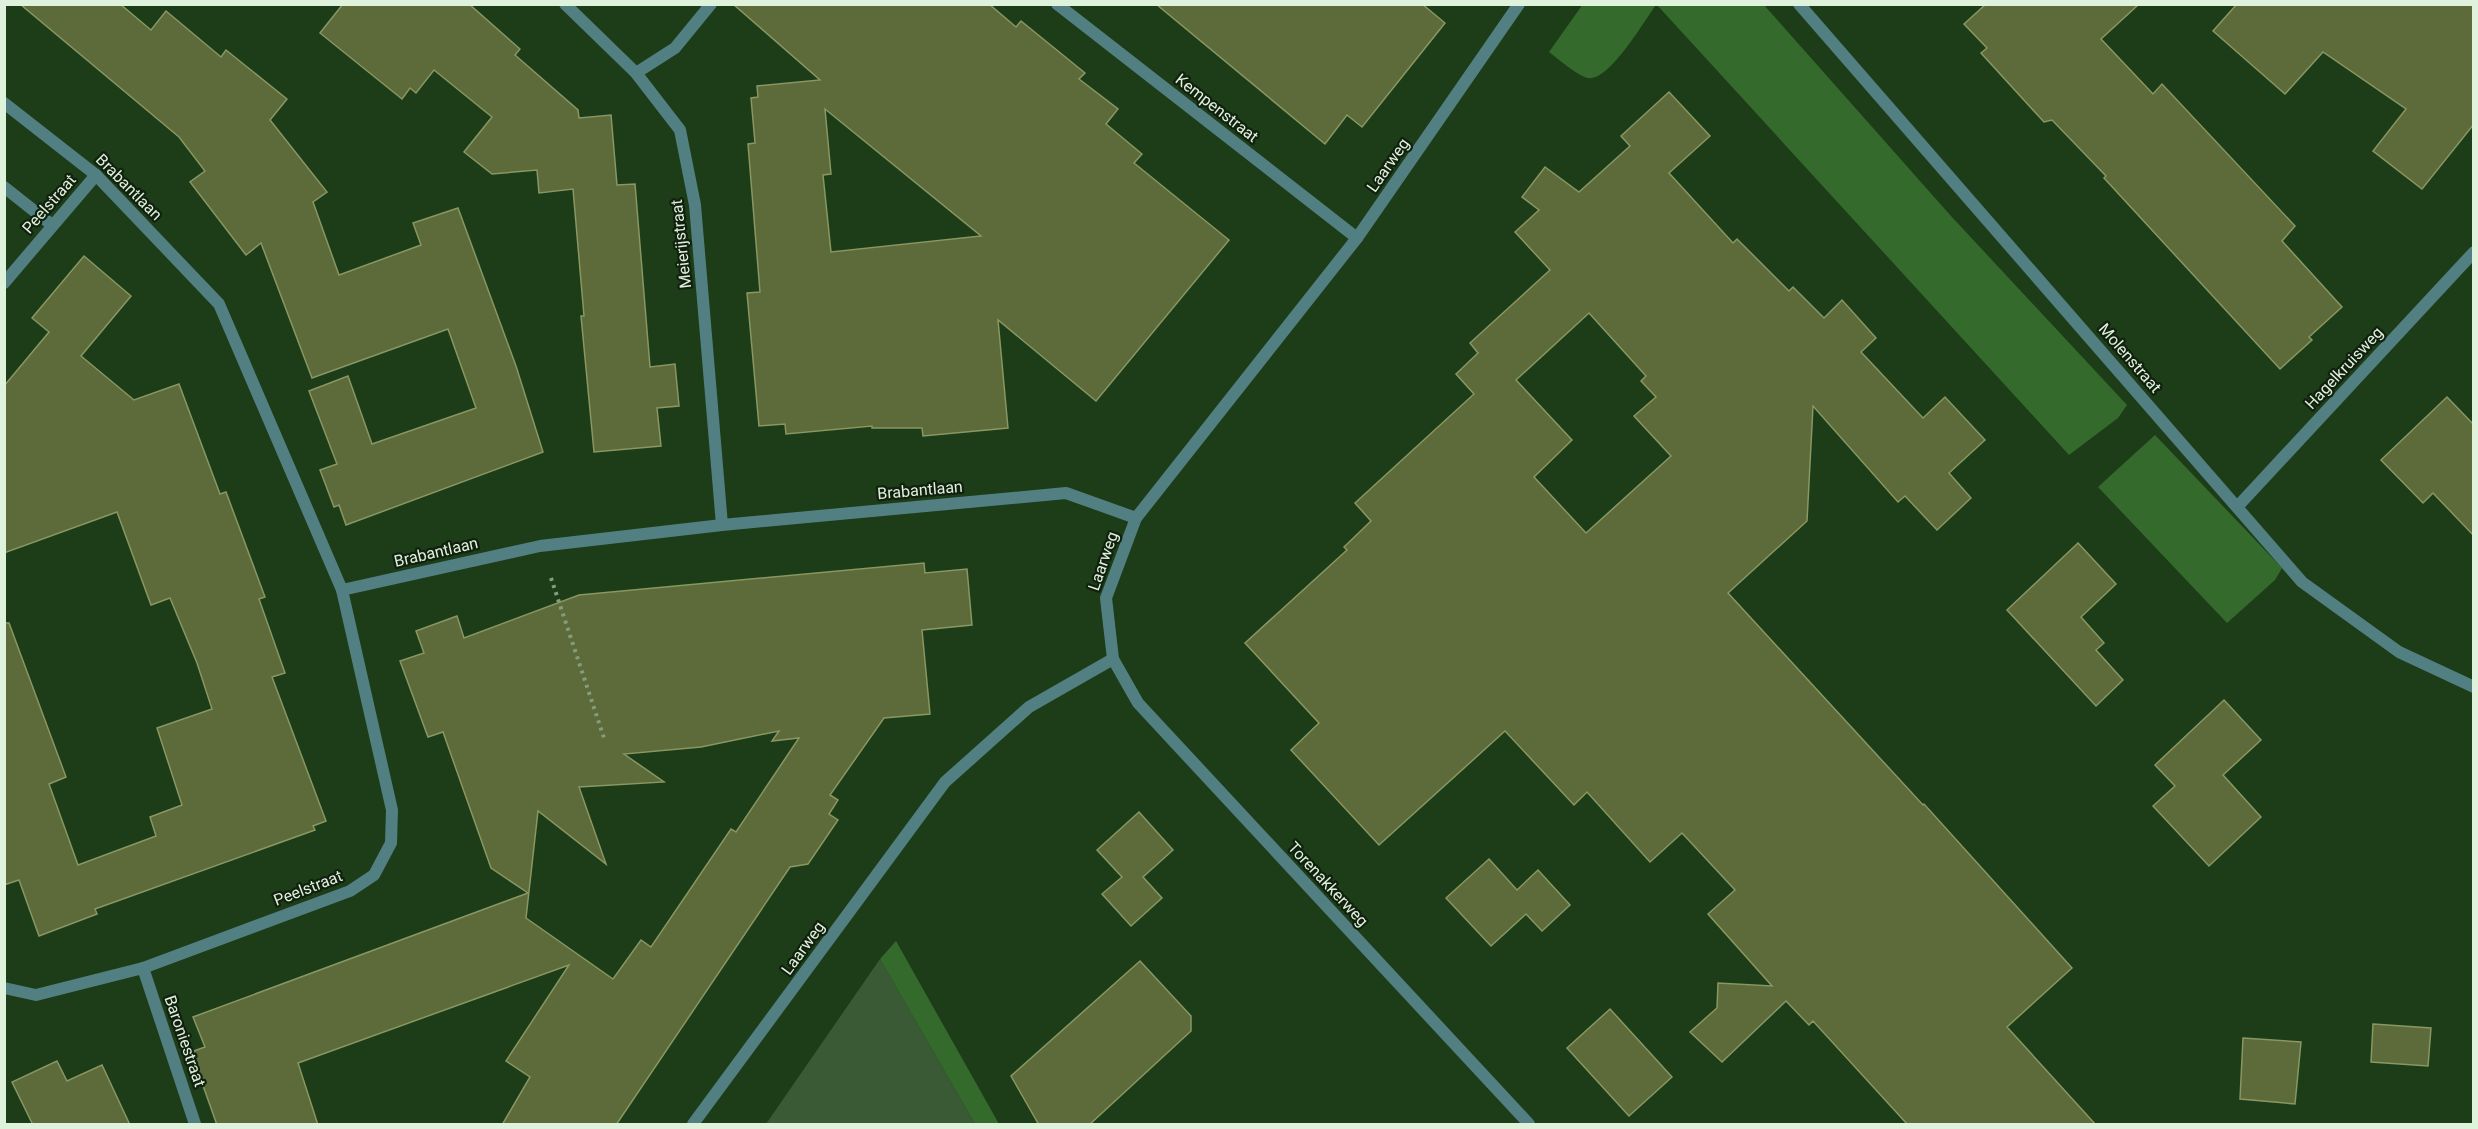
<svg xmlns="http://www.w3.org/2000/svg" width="2478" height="1129" font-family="Roboto,sans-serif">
<rect width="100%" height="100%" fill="#1c3d17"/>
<path fill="#395a34" d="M 880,959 L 975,1124 L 766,1124 Z"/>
<g fill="#356a2d">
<path d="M 1583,4 L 1656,5 C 1644,21 1609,82 1588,78 C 1578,76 1558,59 1549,52 Z"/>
<path d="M 1657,5 L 1764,5 L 1951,216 L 2127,405 L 2118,418 L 2069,455 Z"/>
<path d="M 2155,435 L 2282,568 L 2275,580 L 2227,623 L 2098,487 Z"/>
<path d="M 896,941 L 999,1124 L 975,1124 L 880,959 Z"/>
</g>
<g fill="#5d6a39" stroke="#889763" stroke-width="1.5" fill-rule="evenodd">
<path d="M 20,4 L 120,4 L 151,30 L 166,11 L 221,57 L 226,50 L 287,99 L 270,120 L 327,192 L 313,202 L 339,275 L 421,245 L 413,223 L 458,208 L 516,366 L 543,452 L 346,525 L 339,505 L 334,507 L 320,470 L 337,464 L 309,391 L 348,376 L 372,444 L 476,408 L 448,329 L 312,378 L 261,243 L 246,255 L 190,182 L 205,171 L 179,137 Z"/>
<path d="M 343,4 L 469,4 L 520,49 L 515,55 L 578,110 L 579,118 L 611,115 L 617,185 L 635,184 L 650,367 L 675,364 L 679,406 L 657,408 L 661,446 L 594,452 L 581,316 L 584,316 L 573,189 L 539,193 L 537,170 L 492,174 L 464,152 L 492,117 L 434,70 L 416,93 L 410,88 L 402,99 L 320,33 Z"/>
<path d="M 733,4 L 989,4 L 1016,27 L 1021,21 L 1085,73 L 1079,79 L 1118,109 L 1106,124 L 1142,154 L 1134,163 L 1229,240 L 1096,401 L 998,320 L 1008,428 L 923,436 L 922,428 L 872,428 L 872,426 L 786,434 L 785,424 L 759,426 L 747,293 L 760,292 L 748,144 L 755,143 L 751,98 L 758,97 L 757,86 L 820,80 ZM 825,109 L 981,236 L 831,252 L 823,175 L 831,174 Z"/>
<path d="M 1156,4 L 1422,4 L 1445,23 L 1362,127 L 1347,115 L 1325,144 Z"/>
<path d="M 1986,4 L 2138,5 L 2101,39 L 2153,94 L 2162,84 L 2295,226 L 2282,241 L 2342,307 L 2309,337 L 2312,340 L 2280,369 L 2104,178 L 2106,176 L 2052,120 L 2044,122 L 1981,53 L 1987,48 L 1964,24 Z"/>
<path d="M 2237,4 L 2474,4 L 2474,124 L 2422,189 L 2373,151 L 2406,109 L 2323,52 L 2285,94 L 2213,31 Z"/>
<path d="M 1669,92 L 1710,136 L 1669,173 L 1733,243 L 1737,239 L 1789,291 L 1793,287 L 1824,318 L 1842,300 L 1876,338 L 1861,352 L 1923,418 L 1945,397 L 1985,440 L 1949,473 L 1971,498 L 1937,530 L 1905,496 L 1898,502 L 1813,406 L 1807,521 L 1728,593 L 1923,805 L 1924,804 L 2072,968 L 2007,1027 L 2096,1125 L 1908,1125 L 1813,1021 L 1809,1025 L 1786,1001 L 1722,1062 L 1690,1032 L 1717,1008 L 1718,983 L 1772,986 L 1708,914 L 1735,890 L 1682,833 L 1650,862 L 1587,792 L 1574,805 L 1505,731 L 1379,845 L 1291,750 L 1319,723 L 1245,643 L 1347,550 L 1344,547 L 1371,521 L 1355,503 L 1474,394 L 1456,374 L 1478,353 L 1470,343 L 1550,270 L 1515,232 L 1539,210 L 1522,197 L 1545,167 L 1579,192 L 1630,146 L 1621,136 ZM 1589,313 L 1646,376 L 1641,381 L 1656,397 L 1634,416 L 1671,456 L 1586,533 L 1534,477 L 1572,440 L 1516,380 Z"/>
<path d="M 84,256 L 131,296 L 81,356 L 134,400 L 179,384 L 220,494 L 226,492 L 265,597 L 259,599 L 285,673 L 272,677 L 326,821 L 313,826 L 315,830 L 95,909 L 97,914 L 39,936 L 19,880 L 4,885 L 4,623 L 9,623 L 66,777 L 49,784 L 78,865 L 156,836 L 150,817 L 182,805 L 157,728 L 212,709 L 197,663 L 170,598 L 151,605 L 117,512 L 4,553 L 4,386 L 49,332 L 32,318 Z"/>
<path d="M 2447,397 L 2474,425 L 2474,536 L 2433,493 L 2423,503 L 2381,460 Z"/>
<path d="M 2078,543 L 2116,584 L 2081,617 L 2104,643 L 2096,650 L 2123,680 L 2096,706 L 2007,610 Z"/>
<path d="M 924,563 L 925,573 L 967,569 L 972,625 L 922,630 L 930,714 L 884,718 L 830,795 L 838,800 L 829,814 L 838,820 L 808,864 L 790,867 L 616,1125 L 502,1125 L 530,1077 L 506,1061 L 569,965 L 298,1063 L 318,1125 L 217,1125 L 191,1052 L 205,1047 L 193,1017 L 528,893 L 491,868 L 443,732 L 428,737 L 400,661 L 424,653 L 416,631 L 457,616 L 464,638 L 579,595 ZM 779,731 L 772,741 L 799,738 L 736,832 L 731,829 L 651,947 L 641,940 L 613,979 L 526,918 L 538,811 L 606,864 L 579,787 L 664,782 L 624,754 L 701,747 Z"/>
<path d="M 2224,700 L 2261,740 L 2223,775 L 2261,817 L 2209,866 L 2153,806 L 2175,786 L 2155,765 Z"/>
<path d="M 1139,812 L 1173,850 L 1143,877 L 1162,898 L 1131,926 L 1102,894 L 1122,877 L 1097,850 Z"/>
<path d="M 1489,859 L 1517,890 L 1538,870 L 1570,905 L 1542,931 L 1526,914 L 1491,946 L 1446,898 Z"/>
<path d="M 1140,961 L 1191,1016 L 1191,1031 L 1089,1125 L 1039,1125 L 1011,1076 Z"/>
<path d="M 1610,1009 L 1672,1077 L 1629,1116 L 1567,1048 Z"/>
<path d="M 2373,1024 L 2431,1028 L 2428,1066 L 2371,1062 Z"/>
<path d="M 2243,1038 L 2301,1042 L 2295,1104 L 2240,1099 Z"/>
<path d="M 57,1061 L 67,1081 L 102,1065 L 130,1125 L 33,1125 L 12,1082 Z"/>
</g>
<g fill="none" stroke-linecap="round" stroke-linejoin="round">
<path stroke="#839d7e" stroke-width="4" stroke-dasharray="3 4.5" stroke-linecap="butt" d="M 551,578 L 604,738"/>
<path stroke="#527f82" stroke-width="12" d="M 4,187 L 52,225"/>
<g stroke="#527f82" stroke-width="12">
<path d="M 565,4 L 636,73 L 680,130 L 695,205 L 722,525"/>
<path d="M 1057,4 L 1357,238"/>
<path d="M 1799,4 L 2302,582 L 2399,652 L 2474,687"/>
<path d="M 636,73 L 675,48 L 711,4"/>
<path d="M 4,103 L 96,175 L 219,304 L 342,590 L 540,546 L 722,525 L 1066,493 L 1136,518"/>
<path d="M 4,283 L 96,175"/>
<path d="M 2238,506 L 2474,252"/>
<path d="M 1113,659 L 1138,703 L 1529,1124"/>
<path d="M 143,968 L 195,1124"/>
<path d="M 4,988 L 36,995 L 143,968 L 350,891 L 374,875 L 391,843 L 392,810 L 342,590"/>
<path d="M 693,1124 L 945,782 L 1029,707 L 1113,659 L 1106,598 L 1136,518 L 1357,238 L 1519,4"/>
</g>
</g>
<g text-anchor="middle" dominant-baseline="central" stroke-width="4.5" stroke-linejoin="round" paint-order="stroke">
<g font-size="16" fill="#dff2db" stroke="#11200f">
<text transform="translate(1217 108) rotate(38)">Kempenstraat</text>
<text transform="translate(1388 165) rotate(-55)">Laarweg</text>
<text transform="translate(129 187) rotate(45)">Brabantlaan</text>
<text transform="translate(49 204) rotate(-49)">Peelstraat</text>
<text transform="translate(681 244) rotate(-96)">Meierijstraat</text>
<text transform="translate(2130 358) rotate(49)">Molenstraat</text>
<text transform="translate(2344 368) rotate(-47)">Hagelkruisweg</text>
<text transform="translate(920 490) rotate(-5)">Brabantlaan</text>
<text transform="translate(436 552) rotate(-13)">Brabantlaan</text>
<text transform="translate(1103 561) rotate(-71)">Laarweg</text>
<text transform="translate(1328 884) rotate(47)">Torenakkerweg</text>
<text transform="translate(308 888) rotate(-21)">Peelstraat</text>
<text transform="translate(803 948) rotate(-54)">Laarweg</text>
<text transform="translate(185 1041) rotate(71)">Baroniestraat</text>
</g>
</g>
<rect width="2478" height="1129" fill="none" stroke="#dff2db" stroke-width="12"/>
</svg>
